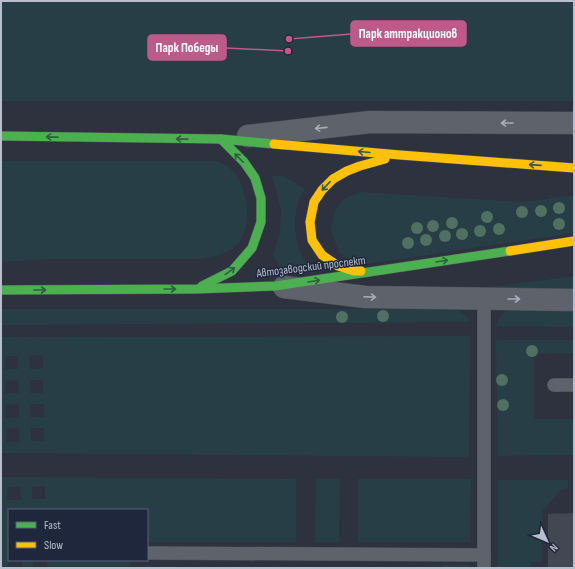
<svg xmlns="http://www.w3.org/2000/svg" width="575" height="569" font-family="'Sofia Sans Condensed',sans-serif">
<rect width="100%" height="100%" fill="#2d323e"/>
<g fill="#283e46" fill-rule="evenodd">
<rect x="1" y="1" width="573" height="100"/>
<path d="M 1,161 L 216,161 C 219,163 224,164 227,166 C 248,180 255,227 236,245 C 227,254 212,257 199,259 L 52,259 L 1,262 Z"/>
<path d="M 272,176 L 284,176 L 305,189 C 302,193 299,198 298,203 C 292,223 295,247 307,264 C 310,268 314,270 317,273 L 283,272 L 273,256 L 280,233 L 281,211 Z"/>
<path d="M 360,192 L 524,202 L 574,195 L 574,233 L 361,265 L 349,259 L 339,253 L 331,230 L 335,212 L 342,200 Z"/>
<path d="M 574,276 L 574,292 L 470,290 Z"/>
<path d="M 446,308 C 457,309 465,312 470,322 L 1,325 L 1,309 L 327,309 Z"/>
<path d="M 512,309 L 569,310 L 574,312 L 574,327 L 496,326 C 498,317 503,311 512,309 Z"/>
<path d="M 470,336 L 469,457 L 1,453 L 1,337 ZM 43,355 L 43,368 L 30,369 L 29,356 ZM 5,356 L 18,356 L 18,369 L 5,369 ZM 18,380 L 19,393 L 5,393 L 5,381 ZM 30,380 L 43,380 L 43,393 L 30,393 ZM 19,404 L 19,417 L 6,418 L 5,405 ZM 30,404 L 44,404 L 44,417 L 30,417 ZM 19,428 L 20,442 L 6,442 L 6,429 ZM 31,428 L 44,428 L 44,441 L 31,441 Z"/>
<path d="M 496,340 L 574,340 L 574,352 L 572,353 L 534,354 L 534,419 L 574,419 L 574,455 L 498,456 Z"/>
<path d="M 1,477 L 296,479 L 296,542 L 147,542 L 147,510 L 9,510 L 9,511 L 7,511 L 8,524 L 9,525 L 9,535 L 8,536 L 8,549 L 9,549 L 8,568 L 1,568 ZM 45,486 L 45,499 L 32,499 L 32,487 ZM 7,487 L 20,487 L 21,500 L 7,500 Z"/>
<path d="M 316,479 L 340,479 L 339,542 L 315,542 Z"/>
<path d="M 358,479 L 471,479 L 470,542 L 358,542 Z"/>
<path d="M 498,480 L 568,480 L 568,488 L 562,489 L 542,511 L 542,562 L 531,562 L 531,568 L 498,568 Z"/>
<rect x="22" y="560" width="11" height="8"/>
<path d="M 47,560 L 133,560 L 128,568 L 47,568 Z"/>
<rect x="442" y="565" width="28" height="3"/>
</g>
<path fill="#434752" d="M 574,513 L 574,568 L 548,568 L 548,514 Z"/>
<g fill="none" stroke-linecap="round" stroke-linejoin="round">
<defs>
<g id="lane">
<path d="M 554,385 L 574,385"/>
<path d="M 150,553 L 484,555"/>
<path d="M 484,568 L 484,299"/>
</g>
<g id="street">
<path d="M 248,136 L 370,122 L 574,123"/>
<path d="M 284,287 L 365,297 L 574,300"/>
</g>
<g id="fast">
<path d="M 1,136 L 221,139 L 274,144"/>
<path d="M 202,286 L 232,271 L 252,248 L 261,222 L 261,198 L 255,178 L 244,162 L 221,139"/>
<path d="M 1,290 L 196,289 L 275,286 L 510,251"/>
</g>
<g id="slow">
<path d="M 274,144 L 400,155 L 574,168"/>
<path d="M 510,251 L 574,241"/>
<path d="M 361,271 L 354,271 L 338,266 L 322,255 L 312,240 L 310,222 L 314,202 L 322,190 L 333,179 L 347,171 L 360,166 L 385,159"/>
</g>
</defs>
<use href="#lane" stroke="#4b4f58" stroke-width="14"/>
<use href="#street" stroke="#4b4f58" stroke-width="23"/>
<use href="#fast" stroke="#4b4f58" stroke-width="10"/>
<use href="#slow" stroke="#4b4f58" stroke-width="10"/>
<use href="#lane" stroke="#5e626b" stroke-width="13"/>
<use href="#street" stroke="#5e626b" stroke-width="22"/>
<use href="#fast" stroke="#4caf50" stroke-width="9"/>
<use href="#slow" stroke="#ffc107" stroke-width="9"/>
</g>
<g fill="#507061">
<circle cx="559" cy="208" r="6"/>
<circle cx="541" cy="211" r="6"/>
<circle cx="522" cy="212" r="6"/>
<circle cx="487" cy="217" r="6"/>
<circle cx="452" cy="223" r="6"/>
<circle cx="559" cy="224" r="6"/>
<circle cx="433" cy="226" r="6"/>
<circle cx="417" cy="228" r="6"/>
<circle cx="499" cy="229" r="6"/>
<circle cx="480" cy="231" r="6"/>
<circle cx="462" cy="234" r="6"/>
<circle cx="445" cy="236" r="6"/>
<circle cx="426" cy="240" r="6"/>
<circle cx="408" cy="243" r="6"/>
<circle cx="383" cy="316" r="6"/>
<circle cx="342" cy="317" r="6"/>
<circle cx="532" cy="351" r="6"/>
<circle cx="502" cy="380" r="6"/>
<circle cx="503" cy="405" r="6"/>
</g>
<defs><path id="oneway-shaft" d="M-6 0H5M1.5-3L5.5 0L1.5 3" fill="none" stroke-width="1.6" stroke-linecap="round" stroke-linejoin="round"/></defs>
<g stroke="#a5acba">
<use href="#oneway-shaft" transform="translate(507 123) rotate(-180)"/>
<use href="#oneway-shaft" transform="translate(321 128) rotate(174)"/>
<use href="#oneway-shaft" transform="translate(370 297) rotate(2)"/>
<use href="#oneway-shaft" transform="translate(514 299)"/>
</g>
<g stroke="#305d43">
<use href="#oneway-shaft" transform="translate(52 137) rotate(-179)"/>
<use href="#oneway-shaft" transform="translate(182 139) rotate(-179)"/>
<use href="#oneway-shaft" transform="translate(364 152) rotate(-175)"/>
<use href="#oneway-shaft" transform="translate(239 158) rotate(-135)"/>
<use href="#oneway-shaft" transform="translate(535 165) rotate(-176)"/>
<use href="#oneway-shaft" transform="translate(326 186) rotate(133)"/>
<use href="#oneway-shaft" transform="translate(442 261) rotate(-9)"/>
<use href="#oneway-shaft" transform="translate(230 271) rotate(-36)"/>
<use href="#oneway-shaft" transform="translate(314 281) rotate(-9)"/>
<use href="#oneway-shaft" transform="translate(170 289)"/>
<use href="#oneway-shaft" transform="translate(40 290)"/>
</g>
<g text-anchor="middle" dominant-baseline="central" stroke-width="3" stroke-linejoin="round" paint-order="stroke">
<g font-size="12" fill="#b7bece" stroke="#1e273b">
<text transform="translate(311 267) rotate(-7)">Автозаводский проспект</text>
</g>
</g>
<path fill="none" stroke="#be5a89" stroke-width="1.5" d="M289 39L351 34M288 51L226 48"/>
<g fill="#be5a89" stroke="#1e273b" stroke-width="1.5">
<circle cx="289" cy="39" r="4"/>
<circle cx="288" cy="51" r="4"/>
</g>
<g fill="#be5a89" stroke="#be5a89" stroke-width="1.5">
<rect x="351" y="21" width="115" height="25" rx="4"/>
<rect x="148" y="35" width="78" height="25" rx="4"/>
</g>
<g font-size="13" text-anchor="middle" font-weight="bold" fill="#fff">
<text x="408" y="38">Парк аттракционов</text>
<text x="187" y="52">Парк Победы</text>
</g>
<rect width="575" height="569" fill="none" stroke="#b7bece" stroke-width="4"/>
<rect x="8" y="509" width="140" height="52" fill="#1e273b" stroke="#5b6376"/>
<rect x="16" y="522" width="20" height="6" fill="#4caf50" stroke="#5b6376"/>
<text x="44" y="529" font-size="12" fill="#b7bece">Fast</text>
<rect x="16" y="542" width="20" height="6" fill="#ffc107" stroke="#5b6376"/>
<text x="44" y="549" font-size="12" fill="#b7bece">Slow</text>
<g transform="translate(547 541) rotate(134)" stroke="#1e273b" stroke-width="3" paint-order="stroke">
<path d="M0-3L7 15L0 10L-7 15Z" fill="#b7bece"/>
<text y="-6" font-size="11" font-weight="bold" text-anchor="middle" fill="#b7bece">N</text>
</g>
</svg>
